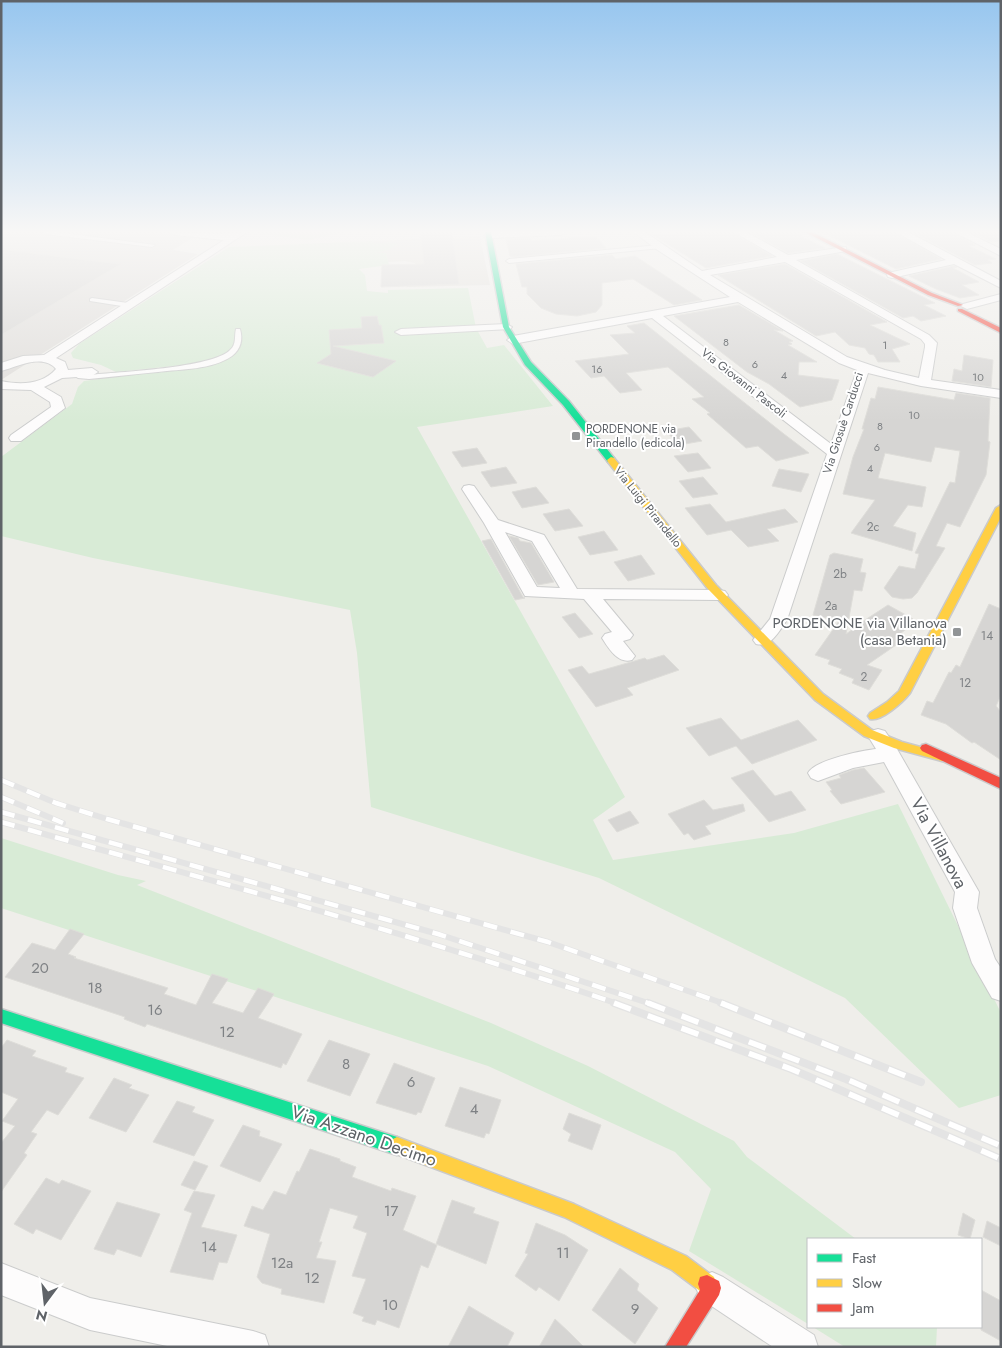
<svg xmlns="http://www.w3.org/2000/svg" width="1002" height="1348" font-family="Jost,sans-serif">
<rect width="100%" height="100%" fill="#efeeea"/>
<path fill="#dfddda" d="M 1,232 L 201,232 L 173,250 L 198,254 L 1,380 Z"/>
<path fill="#e2e0da" d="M 478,237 L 480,237 L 490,285 L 407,287 L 408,272 L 416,272 L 415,263 L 405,261 L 388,262 L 386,253 L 375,254 L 373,241 Z"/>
<g fill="#d8ebd6">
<path d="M 249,232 L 343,232 L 309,240 Z"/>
<path d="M 373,241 L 374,244 L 388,242 L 398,244 L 388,250 L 375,253 L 386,253 L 389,265 L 359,269 L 365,275 L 367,291 L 388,293 L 388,290 L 468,288 L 476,328 L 487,348 L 504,345 L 553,406 L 417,427 L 625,797 L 593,820 L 613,860 L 794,833 L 898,804 L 1001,1013 L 1001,1095 L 959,1108 L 845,998 L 599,878 L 371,807 L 357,653 L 350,610 L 93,558 L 1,536 L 1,457 L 72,404 L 78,387 L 84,381 L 182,368 L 183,365 L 116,372 L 101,365 L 73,358 L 71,353 L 79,344 L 229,247 Z"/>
<path d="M 1,838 L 118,875 L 146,881 L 137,885 L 491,1023 L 588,1066 L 734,1141 L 747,1157 L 856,1239 L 808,1239 L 808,1324 L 689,1251 L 711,1189 L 675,1152 L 488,1066 L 1,908 Z"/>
<path d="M 813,1327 L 937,1327 L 936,1347 L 845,1347 Z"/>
</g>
<g fill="#d6d5d3" stroke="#deddd9">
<path d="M 420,232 L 452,232 L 459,284 L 381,287 L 382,265 L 424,264 Z"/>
<path d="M 691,232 L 732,232 L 772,256 L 706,268 L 653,235 Z"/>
<path d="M 750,232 L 799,232 L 802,237 L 825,248 L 788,253 Z"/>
<path d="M 822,232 L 861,232 L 867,235 L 894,232 L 941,259 L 896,269 Z"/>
<path d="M 912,232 L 952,232 L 975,245 L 969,246 L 996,259 L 988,260 L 992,263 L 975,265 Z"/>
<path d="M 970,232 L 1001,232 L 1001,241 L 992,242 Z"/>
<path d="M 595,236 L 606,248 L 514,257 L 510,256 L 506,239 L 530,238 L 531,241 Z"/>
<path d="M 1,249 L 78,259 L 121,264 L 1,335 Z"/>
<path d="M 837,254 L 935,303 L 924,305 L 946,316 L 921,321 L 913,316 L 903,318 L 801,261 Z"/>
<path d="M 612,255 L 616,259 L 635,256 L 702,300 L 674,305 L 633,279 L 602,283 L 602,305 L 596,312 L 577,316 L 556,314 L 541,308 L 527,294 L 527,287 L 522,287 L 516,264 Z"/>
<path d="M 785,264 L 887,322 L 870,325 L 910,344 L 892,349 L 900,362 L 878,362 L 874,355 L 869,354 L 865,348 L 849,345 L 835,332 L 816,336 L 718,275 Z"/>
<path d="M 954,266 L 957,267 L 953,268 L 979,282 L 962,285 L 979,295 L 960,298 L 936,289 L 909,276 Z"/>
<path d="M 739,305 L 783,331 L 774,330 L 793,341 L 789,342 L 792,344 L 788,345 L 817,362 L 799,362 L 798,375 L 839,380 L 832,400 L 800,407 L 769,384 L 747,372 L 674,316 Z"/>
<path d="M 377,316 L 379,325 L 381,325 L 384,343 L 333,346 L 396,361 L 373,377 L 317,363 L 331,354 L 329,330 L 362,328 L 361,317 Z"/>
<path d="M 644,323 L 784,434 L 809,453 L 776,461 L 758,446 L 746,448 L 707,414 L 710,413 L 692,399 L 704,397 L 668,367 L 626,373 L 642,390 L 620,393 L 604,376 L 591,378 L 575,361 L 629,354 L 610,335 L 635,333 L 627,326 Z"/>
<path d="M 964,355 L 993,360 L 991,387 L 952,381 L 954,369 L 962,371 Z"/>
<path d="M 878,387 L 954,400 L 956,393 L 990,398 L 988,441 L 990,442 L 986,475 L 960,527 L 947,523 L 936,546 L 945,548 L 917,593 L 912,598 L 903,599 L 892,597 L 884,588 L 899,566 L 915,569 L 919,554 L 915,553 L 950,482 L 955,483 L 960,451 L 935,447 L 931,462 L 885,453 L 878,478 L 926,487 L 922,507 L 908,505 L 893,526 L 916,533 L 912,551 L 851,533 L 875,500 L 843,494 L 853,457 L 864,429 L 862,429 L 871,398 L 875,399 Z"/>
<path d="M 689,427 L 702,441 L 679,445 L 666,431 Z"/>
<path d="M 477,448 L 487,463 L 462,467 L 452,452 Z"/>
<path d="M 698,453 L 711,468 L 688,472 L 674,456 Z"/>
<path d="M 506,467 L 517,483 L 491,487 L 481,472 Z"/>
<path d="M 779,469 L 809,474 L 801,492 L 772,486 Z"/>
<path d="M 703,477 L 718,494 L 693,498 L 679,481 Z"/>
<path d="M 536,487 L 549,503 L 522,508 L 512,492 Z"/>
<path d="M 710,504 L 726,522 L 785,509 L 798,522 L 767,529 L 779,541 L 748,547 L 731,530 L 707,535 L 685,508 Z"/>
<path d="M 569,509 L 583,526 L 555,531 L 543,514 Z"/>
<path d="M 604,531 L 618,550 L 590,555 L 578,537 Z"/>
<path d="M 509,536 L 518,538 L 520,541 L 531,543 L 554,582 L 538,585 Z"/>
<path d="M 491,539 L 523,597 L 525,598 L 515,600 L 482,541 Z"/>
<path d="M 834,553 L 863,559 L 860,572 L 866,573 L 862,591 L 854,590 L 846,634 L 859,625 L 858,628 L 862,622 L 888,605 L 913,619 L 906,625 L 909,627 L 901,633 L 904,635 L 896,641 L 899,643 L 867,665 L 882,670 L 869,690 L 852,683 L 854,679 L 839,673 L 842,669 L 828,664 L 830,660 L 815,655 L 839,621 L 813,615 L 830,555 Z"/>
<path d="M 641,555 L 655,574 L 628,581 L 614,562 Z"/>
<path d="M 989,604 L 1001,609 L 1001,695 L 996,706 L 1001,712 L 1001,760 L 974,742 L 972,743 L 946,724 L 921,715 L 927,701 L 933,703 L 949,672 L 951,673 L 956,665 L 960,667 Z"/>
<path d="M 575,613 L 593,634 L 579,638 L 562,617 Z"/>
<path d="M 664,655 L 679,670 L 627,688 L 633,695 L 596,707 L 568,670 L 582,666 L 589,674 L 645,658 L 647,660 Z"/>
<path d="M 721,718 L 741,740 L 798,720 L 817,740 L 752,764 L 736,746 L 709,756 L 686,728 Z"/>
<path d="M 864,768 L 885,792 L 841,804 L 830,791 L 832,790 L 826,782 L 841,778 L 839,775 L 853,770 Z"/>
<path d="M 753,770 L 775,796 L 791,791 L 806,810 L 769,822 L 731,778 Z"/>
<path d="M 704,800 L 713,810 L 743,804 L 745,811 L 705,826 L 711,834 L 694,840 L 688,833 L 684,835 L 668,814 Z"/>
<path d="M 630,811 L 639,823 L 617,832 L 608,820 Z"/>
<path d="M 70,929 L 84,934 L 68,954 L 76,957 L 74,958 L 168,988 L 164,994 L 196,1005 L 212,974 L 228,979 L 212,1003 L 243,1013 L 258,988 L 274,994 L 258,1018 L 302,1034 L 286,1065 L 283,1063 L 281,1068 L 147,1024 L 145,1027 L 124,1019 L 125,1017 L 5,977 L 32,943 L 55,950 Z"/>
<path d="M 7,1040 L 36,1051 L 32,1056 L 67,1068 L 65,1072 L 84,1078 L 58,1115 L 47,1110 L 31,1132 L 37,1134 L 24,1153 L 27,1155 L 1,1192 L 1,1143 L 15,1126 L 2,1121 L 18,1099 L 1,1092 L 1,1048 Z"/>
<path d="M 329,1040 L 370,1054 L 350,1096 L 307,1081 Z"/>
<path d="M 394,1063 L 435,1078 L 421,1113 L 418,1112 L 416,1115 L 376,1103 Z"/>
<path d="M 114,1078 L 132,1085 L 129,1088 L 149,1095 L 126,1132 L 89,1118 Z"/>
<path d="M 460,1087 L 501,1100 L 489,1134 L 486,1133 L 484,1138 L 445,1126 Z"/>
<path d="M 177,1101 L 195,1107 L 192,1112 L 214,1120 L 194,1156 L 153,1142 Z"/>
<path d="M 569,1113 L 601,1125 L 592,1150 L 568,1141 L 571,1134 L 563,1129 Z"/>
<path d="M 243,1125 L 260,1131 L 259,1136 L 282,1144 L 260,1182 L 220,1166 Z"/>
<path d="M 310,1149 L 340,1159 L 340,1161 L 356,1167 L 352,1177 L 391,1191 L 392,1188 L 416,1196 L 403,1230 L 437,1245 L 428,1268 L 421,1265 L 399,1328 L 377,1320 L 375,1325 L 362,1321 L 364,1317 L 353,1313 L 366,1279 L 352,1276 L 367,1233 L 353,1228 L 358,1216 L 330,1208 L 319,1242 L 322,1242 L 316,1258 L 336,1261 L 324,1303 L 281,1294 L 282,1289 L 262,1283 L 257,1277 L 270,1234 L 244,1226 L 252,1206 L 263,1210 L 274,1191 L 286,1195 L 297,1171 L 299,1172 Z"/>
<path d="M 194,1161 L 208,1166 L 195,1190 L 181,1185 Z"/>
<path d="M 46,1178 L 59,1184 L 62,1180 L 91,1191 L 61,1240 L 36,1229 L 33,1234 L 14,1224 Z"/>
<path d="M 194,1191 L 215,1195 L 201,1227 L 237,1235 L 227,1263 L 219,1262 L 213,1280 L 170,1272 L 192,1213 L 184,1210 Z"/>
<path d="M 452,1200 L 475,1208 L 473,1213 L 499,1222 L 486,1264 L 436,1244 Z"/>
<path d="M 117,1202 L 160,1214 L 141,1257 L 117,1249 L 114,1255 L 94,1249 Z"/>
<path d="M 963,1213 L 975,1220 L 970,1239 L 958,1235 Z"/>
<path d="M 987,1221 L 1001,1228 L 1001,1246 L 983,1237 Z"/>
<path d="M 536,1223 L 565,1235 L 588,1250 L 559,1301 L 539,1287 L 536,1291 L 515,1276 L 528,1254 L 525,1253 Z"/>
<path d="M 620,1268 L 639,1284 L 637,1290 L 658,1308 L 635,1344 L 592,1310 Z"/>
<path d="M 981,1290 L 1001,1301 L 1001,1341 L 981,1330 Z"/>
<path d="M 469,1306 L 514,1333 L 507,1347 L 448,1347 Z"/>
<path d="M 555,1319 L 571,1334 L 584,1347 L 539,1347 Z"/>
</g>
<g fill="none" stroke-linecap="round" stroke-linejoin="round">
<defs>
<g id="lane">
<path d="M 43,232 L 56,232 L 155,245 L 152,247 L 45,234 Z"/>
<path d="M 659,245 L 662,247 L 661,248 L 509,263 L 506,261 L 509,259 Z"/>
<path d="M 92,298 L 128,303 L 131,305 L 128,307 L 90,301 L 90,299 Z"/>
<path d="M 236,329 L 240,329 C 243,339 241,349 232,356 C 212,370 181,369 158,372 C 135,374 112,377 89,379 L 78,378 L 70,373 L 73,371 L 81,375 L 89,375 C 117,372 213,368 230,350 C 237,344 234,336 236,329 Z"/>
</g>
<g id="street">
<path d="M 170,232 L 218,234 L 247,232 L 56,358 L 65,362 L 68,370 L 92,368 L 98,372 L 92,376 L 62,378 L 44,387 L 61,397 L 65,408 L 21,441 L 11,441 L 9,438 L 11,435 L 51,407 L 50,402 L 31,390 L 1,389 L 1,381 C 20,385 42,385 56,369 C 43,353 17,367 1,371 L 1,363 L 23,356 L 44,355 L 224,240 L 175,235 Z"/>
<path d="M 495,232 L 566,232 L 561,235 L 489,238 L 484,235 L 486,233 Z"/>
<path d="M 634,232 L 645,232 L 702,271 L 777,257 L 734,232 L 746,232 L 788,255 L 846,247 L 846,251 L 796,260 L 929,335 L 937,343 L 931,380 L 1001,390 L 1001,398 L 921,386 L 868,373 L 787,620 C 779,631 771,648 756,644 L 753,640 L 770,619 L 827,454 L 652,318 L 513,344 L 507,340 L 513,336 L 730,297 L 656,249 ZM 785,262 L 921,339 L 925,344 L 925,347 L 919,378 L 885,370 L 847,357 L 710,275 ZM 738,302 L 839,363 L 857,370 L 831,444 L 663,316 Z"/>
<path d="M 896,232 L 908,232 L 1001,281 L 1001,288 L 954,264 L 892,278 L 888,277 L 887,275 L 888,273 L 946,260 Z"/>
<path d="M 954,232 L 966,232 L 1001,249 L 1001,256 Z"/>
<path d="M 1001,294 L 1001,300 L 967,309 L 961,306 L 963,304 Z"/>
<path d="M 506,324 L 512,327 L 510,329 L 401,335 L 395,332 L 401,329 Z"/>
<path d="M 469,485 L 474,486 L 498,520 L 544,535 L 577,589 L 719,590 L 725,591 L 728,595 L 725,599 L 719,600 L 603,599 L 633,635 L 630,639 L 623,641 L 635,656 L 632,660 C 618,664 609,649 602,638 L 605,634 L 612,632 L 584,599 L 525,596 L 484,523 L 462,489 L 464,486 ZM 505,532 L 532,541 L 560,588 L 537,587 Z"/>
<path d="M 878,729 L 885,731 L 897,749 L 979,892 L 977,908 L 995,959 L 1001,968 L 1001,1001 L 992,998 L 972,963 L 953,908 L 955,892 L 884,762 L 853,768 L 818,781 L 811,778 L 808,773 C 815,760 860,751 876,749 L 868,736 L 871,731 Z"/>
<path d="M 1,1263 L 90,1298 L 253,1331 L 265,1335 L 269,1347 L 172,1347 L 90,1330 L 1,1295 Z"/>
<path d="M 712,1272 L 723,1277 L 814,1335 L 818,1347 L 773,1347 L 701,1299 L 696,1288 L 701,1277 Z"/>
</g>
<g id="fast">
<path d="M 485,232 L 491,232 L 509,327 L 531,362 L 569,401 L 614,458 L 614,462 L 608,462 L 563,405 L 525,365 L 503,327 Z"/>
<path d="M 1,1009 L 397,1137 L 403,1140 L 406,1146 L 403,1152 L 397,1155 L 1,1023 Z"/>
</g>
<g id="slow">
<path d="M 611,457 L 614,458 L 716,585 L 823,694 L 872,730 L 902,742 L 946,754 L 948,757 L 946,760 L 942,761 L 894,748 L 864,736 L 815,700 L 708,589 L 608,462 L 607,460 Z"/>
<path d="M 1001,505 L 1001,517 L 910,693 C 903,702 881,722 870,719 L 868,716 L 870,713 L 887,702 L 899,691 L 996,508 Z"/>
<path d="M 397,1137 L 574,1204 L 686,1256 L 714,1277 L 716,1284 L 714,1291 L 707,1293 L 700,1291 L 672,1270 L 564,1217 L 391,1152 L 388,1146 L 391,1140 Z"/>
</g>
<g id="jam">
<path d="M 805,232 L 812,232 L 932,293 L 963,305 L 958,306 L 928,295 Z"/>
<path d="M 958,309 L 962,309 L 1001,328 L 1001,333 L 958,311 Z"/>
<path d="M 926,744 L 1001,778 L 1001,789 L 922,751 L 920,748 L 922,745 Z"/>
<path d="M 707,1275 L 719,1281 L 721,1288 L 719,1295 L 686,1347 L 665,1347 L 700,1290 L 698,1284 L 700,1277 Z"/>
</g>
</defs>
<use href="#lane" stroke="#cbcccc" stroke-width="2"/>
<use href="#street" stroke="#cbcccc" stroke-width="2"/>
<use href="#fast" stroke="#cacacb" stroke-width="3"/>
<use href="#slow" stroke="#cacacb" stroke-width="3"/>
<use href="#jam" stroke="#cacacb" stroke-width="3"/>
<use href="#lane" fill="#fdfcfc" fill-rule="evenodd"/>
<use href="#street" fill="#fdfcfc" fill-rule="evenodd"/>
<use href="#fast" fill="#16e098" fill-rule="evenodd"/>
<use href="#slow" fill="#ffcf43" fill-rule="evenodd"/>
<use href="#jam" fill="#f24e42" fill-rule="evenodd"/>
<defs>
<g id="rail-far1">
<path d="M 1,780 L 56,803 L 107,819 L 548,942 L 725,1004"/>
<path d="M 1,797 L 63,823"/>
<path d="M 1,812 L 438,934 L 651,1004"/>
<path d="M 1,822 C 208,880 415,934 618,1004"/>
</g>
<g id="rail">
<path d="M 614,1003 L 791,1069 L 1001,1159"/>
<path d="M 648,1003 L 846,1079 L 1001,1146"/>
<path d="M 721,1003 L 921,1082"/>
</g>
</defs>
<use href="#rail-far1" stroke="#e4e4e4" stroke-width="6"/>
<use href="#rail" stroke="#e4e4e4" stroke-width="8"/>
<use href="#rail-far1" stroke="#fff" stroke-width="4.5" stroke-dasharray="14" stroke-linecap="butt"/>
<use href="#rail" stroke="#fff" stroke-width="5.5" stroke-dasharray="18" stroke-linecap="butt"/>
</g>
<linearGradient id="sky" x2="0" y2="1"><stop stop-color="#97c6ef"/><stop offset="0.55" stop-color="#f8f7f6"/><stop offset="1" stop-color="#f8f7f6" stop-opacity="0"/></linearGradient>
<rect width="1002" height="421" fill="url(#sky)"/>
<g fill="#919496" stroke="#fff" stroke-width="2">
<rect x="571" y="431" width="10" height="10" rx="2.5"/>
<rect x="952" y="627" width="10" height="10" rx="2.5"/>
</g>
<g text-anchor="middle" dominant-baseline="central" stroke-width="4" stroke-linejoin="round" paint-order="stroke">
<g font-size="11" fill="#7e8184">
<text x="726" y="342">8</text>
<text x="885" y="345">1</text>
<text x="755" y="364">6</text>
<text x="597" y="369">16</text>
<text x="784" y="375">4</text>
<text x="978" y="377">10</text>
<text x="914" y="415">10</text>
<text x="880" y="426">8</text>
<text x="877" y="447">6</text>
<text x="870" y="468">4</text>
</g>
<g font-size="12" fill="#5f6368" stroke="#fff">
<text transform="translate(744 383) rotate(38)">Via Giovanni Pascoli</text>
<text transform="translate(843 423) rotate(-72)">Via Giosuè Carducci</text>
<text transform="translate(648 507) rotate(51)">Via Luigi Pirandello</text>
</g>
<g font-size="12" fill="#5f6368" stroke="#fff" text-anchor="start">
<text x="586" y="429">PORDENONE via<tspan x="586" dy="14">Pirandello (edicola)</tspan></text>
</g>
<g font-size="12" fill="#7e8184">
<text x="873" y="527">2c</text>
<text x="840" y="574">2b</text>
<text x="831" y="606">2a</text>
<text x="987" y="636">14</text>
<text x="864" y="677">2</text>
<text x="965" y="683">12</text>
</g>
<g font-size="15" fill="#5f6368" stroke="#fff" text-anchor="end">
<text x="947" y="623">PORDENONE via Villanova<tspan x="947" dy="17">(casa Betania)</tspan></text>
</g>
<g font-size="15" fill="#7e8184">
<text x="40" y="968">20</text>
<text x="95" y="988">18</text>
<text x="155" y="1010">16</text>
<text x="227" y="1032">12</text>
<text x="346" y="1064">8</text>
<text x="411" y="1082">6</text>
<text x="474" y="1109">4</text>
<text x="391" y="1211">17</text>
<text x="209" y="1247">14</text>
<text x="563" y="1253">11</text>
<text x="282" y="1263">12a</text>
<text x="312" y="1278">12</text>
<text x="390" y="1305">10</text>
<text x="635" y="1309">9</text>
</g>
<g font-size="18" fill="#5f6368" stroke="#fff">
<text transform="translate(939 843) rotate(62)">Via Villanova</text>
<text transform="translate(364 1136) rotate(19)">Via Azzano Decimo</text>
</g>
</g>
<rect width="1002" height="1348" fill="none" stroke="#5f6368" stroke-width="5"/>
<rect x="807" y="1238" width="175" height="90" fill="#ffffff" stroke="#bfc1c3"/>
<rect x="817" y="1254" width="25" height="8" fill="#16e098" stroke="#bfc1c3"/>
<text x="852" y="1263" font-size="15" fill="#5f6368">Fast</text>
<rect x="817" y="1279" width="25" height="8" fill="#ffcf43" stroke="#bfc1c3"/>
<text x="852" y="1288" font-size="15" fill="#5f6368">Slow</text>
<rect x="817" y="1304" width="25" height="8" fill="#f24e42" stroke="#bfc1c3"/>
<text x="852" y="1313" font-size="15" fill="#5f6368">Jam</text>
<g transform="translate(45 1303) rotate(195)" stroke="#ffffff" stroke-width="4" paint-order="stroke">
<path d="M0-4L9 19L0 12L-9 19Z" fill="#5f6368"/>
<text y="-8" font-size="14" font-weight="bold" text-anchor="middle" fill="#5f6368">N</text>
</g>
</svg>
